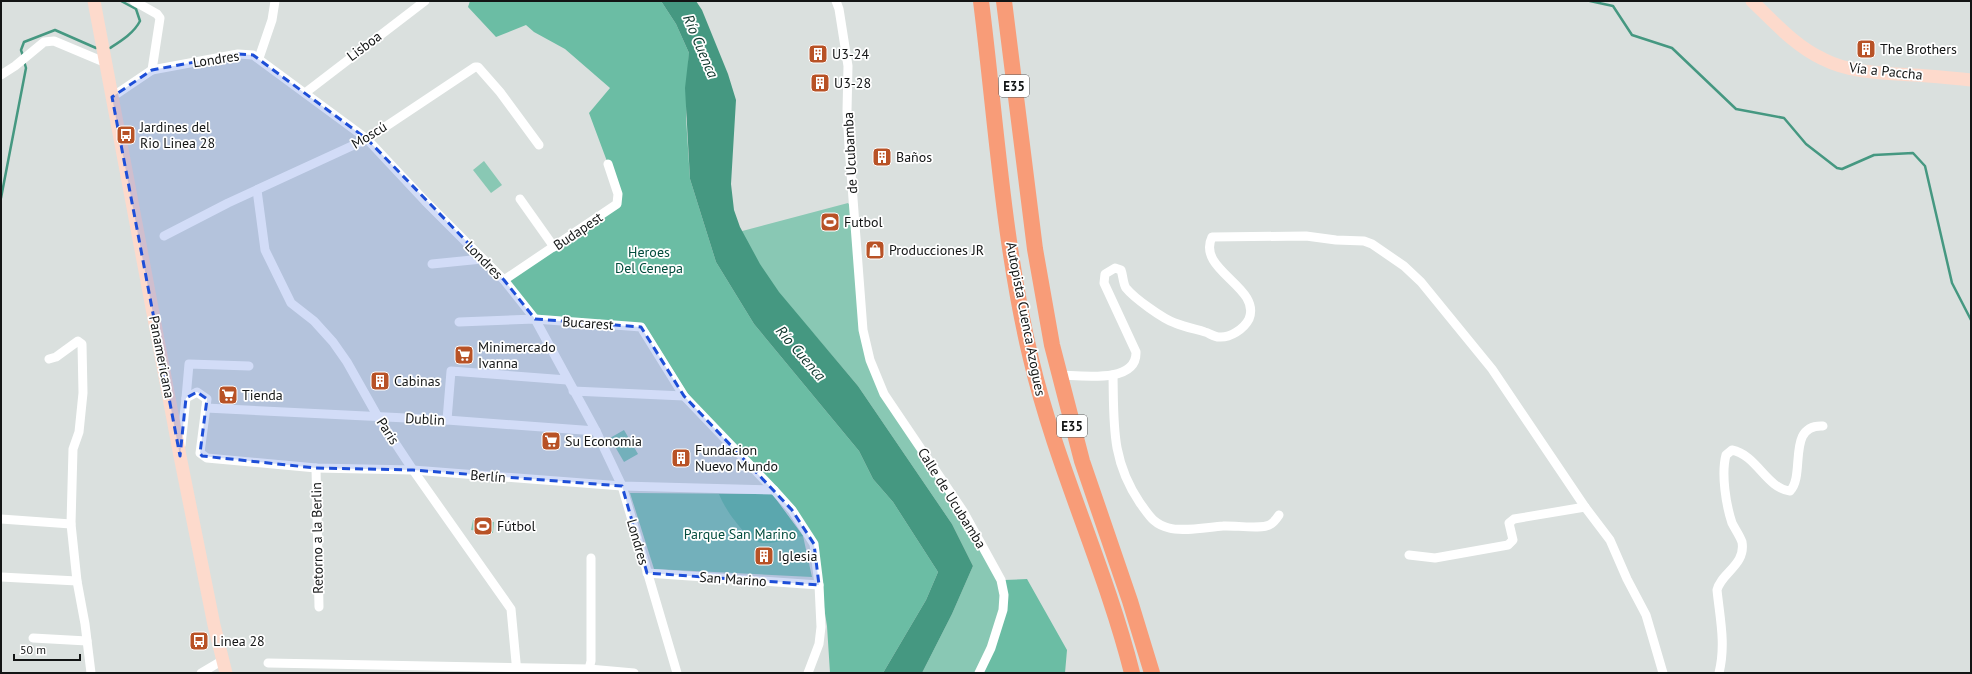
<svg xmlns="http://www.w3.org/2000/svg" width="1972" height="674" font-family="'PT Sans',sans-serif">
<rect width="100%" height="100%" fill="#dae0de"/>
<g fill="#89c8b4">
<path d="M 484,161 L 502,185 L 491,193 L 473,170 Z"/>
<path d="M 848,203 L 853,209 L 863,330 L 884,394 L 963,511 L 1004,595 L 979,673 L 922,673 L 952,614 L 973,566 L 952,524 L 858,386 L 814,334 L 806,330 L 731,234 Z"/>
<path d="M 624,430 L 638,454 L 624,462 L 610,438 Z"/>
<path d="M 630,493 L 772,494 L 803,536 L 812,577 L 654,569 Z"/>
<path d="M 473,520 L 494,522 L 493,533 L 471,530 Z"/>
</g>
<g fill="#6bbda4">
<path d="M 470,1 L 661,1 L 676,24 L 689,53 L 686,118 L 690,179 L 716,262 L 754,324 L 859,451 L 873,479 L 893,502 L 938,572 L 926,600 L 883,673 L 830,673 L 827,626 L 814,544 L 792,510 L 687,393 L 644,324 L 538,316 L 508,280 L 617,204 L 608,164 L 589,113 L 610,88 L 565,49 L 534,32 L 526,25 L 496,37 L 468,7 Z"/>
<path d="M 719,494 L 772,494 L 803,536 C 791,538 775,544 763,543 C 747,542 724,508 719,494 Z"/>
<path d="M 1027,579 L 1067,650 L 1065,673 L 983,673 L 994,648 L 1004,580 Z"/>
</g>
<path fill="#459881" d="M 661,1 L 696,1 L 702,10 L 728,74 L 736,100 L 731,184 L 734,210 L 740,227 L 760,264 L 779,292 L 858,386 L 952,524 L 973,566 L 952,614 L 922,673 L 883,673 L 926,600 L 938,572 L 893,502 L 873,479 L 859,451 L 754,324 L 716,262 L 690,179 L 685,88 L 689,53 L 676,24 Z"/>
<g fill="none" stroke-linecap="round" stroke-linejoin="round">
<g stroke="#459881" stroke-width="2.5">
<path d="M 1590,1 L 1613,6 L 1632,35 L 1672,48 L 1736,109 L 1784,118 L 1806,144 L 1837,168 L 1842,169 L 1874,155 L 1913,153 L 1925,166 L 1952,283 L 1971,320"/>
<path d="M 110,48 C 121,41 134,33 140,21 L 136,9 L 121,1"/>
<path d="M 23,56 L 21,50 L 24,42 L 55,30 L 96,48"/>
<path d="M 1,198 L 26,68 L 24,61"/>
</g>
<g stroke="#fff" stroke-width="9">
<path d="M 134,1 L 157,14 L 160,18 L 152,70"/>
<path d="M 836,1 L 839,9 L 848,66 L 847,111 L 849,146 L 863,330 L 870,360 L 884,394 L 963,511 L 1001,580 L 1004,595 L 1003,610 L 991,648 L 979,673"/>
<path d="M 259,58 L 272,20 L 275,1"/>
<path d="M 1,75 L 15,66 L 44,42 L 54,41 L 104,62"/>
<path d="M 305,93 L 425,1"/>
<path d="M 112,97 L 152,70 L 238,54 L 253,55 L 367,139 L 425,201 L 504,280 L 535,319 L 596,431 L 622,486 L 677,673"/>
<path d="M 257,190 L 265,250 L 291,303 L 314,321 L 333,342 L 347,362 L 378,417 L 413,470 L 511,609 L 517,673"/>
<path d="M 520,199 L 554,247"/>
<path d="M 164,236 L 228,203 L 367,139 L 475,67 L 478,67 L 500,92 L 539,145"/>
<path d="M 432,264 L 482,259"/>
<path d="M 504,280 L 617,204 L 618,194 L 608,164"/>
<path d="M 459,322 L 535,319 L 641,327 L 684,396 L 774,490 L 792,510 L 814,544 L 819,585 L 821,627 L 819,644 L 808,673"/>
<path d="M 49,359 L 56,357 L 78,341 L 82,344 L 83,393 L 79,432 L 73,449 L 71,524 L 77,581 L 85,624 L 91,673"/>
<path d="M 1058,375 C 1078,375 1137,385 1136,352 L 1104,283 L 1105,274 L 1115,268 L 1121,270 C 1123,275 1123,284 1126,288 C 1134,298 1163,319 1175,323 C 1185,327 1195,329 1205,332 C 1209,333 1214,337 1219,337 C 1230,338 1244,329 1249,319 C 1262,287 1196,270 1212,237 L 1306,236 L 1336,240 L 1364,241 L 1372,244 L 1404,266 L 1421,282 L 1492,369 L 1585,507 L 1610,540 L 1627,579 L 1646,615 L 1663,673"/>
<path d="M 1113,375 C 1114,425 1111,460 1140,503 C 1149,515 1153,524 1169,528 C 1183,532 1208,527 1223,526 C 1234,525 1263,530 1271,524 C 1274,522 1277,518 1279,515"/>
<path d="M 573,391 L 684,396"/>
<path d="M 186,398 L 189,364 L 249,366"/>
<path d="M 206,408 L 447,420 L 596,431"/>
<path d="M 447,420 L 451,371 L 567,380"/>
<path d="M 181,445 L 186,398 L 197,392 L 207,399 L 200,453 L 207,458 L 316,468 L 413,470 L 622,486 L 774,490"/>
<path d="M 316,468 L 319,607"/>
<path d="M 1,519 L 71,524"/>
<path d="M 1409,555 L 1435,558 L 1508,545 L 1513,540 L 1509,523 L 1514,519 L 1585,507"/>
<path d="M 647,573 L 819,585"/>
<path d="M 1,577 L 77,581"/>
<path d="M 33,638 L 87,641"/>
<path d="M 268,663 L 589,669 L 634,673"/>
<path d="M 589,669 L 591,661 L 591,558"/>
<path d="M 201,673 L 223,660"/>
<path d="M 1719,673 C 1726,644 1720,619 1717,590 C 1721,573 1746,565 1742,542 C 1740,536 1735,529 1732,523 C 1726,505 1721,474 1726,455 L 1732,450 C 1757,455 1766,488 1790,491 C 1806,475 1786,424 1823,426"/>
</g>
<g stroke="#fddacc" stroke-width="13">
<path d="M 94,1 L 180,456 L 214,625 L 226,673"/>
<path d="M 1752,1 C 1774,22 1795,46 1823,59 C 1850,73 1883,73 1913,75 C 1932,76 1952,78 1971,80"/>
</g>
<g stroke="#f89c78" stroke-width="16">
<path d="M 981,1 C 996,120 1003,242 1031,359 C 1056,466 1105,566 1132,673"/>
<path d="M 1004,1 L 1035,249 L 1052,345 L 1082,461 L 1130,601 L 1152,673"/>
</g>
</g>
<path fill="#1d4ed8" fill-opacity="0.2" stroke="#1d4ed8" stroke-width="3" stroke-dasharray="8 5" stroke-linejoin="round" d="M 238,54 L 253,55 L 367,139 L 504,280 L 535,319 L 641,327 L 684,396 L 792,510 L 814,544 L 819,585 L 647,573 L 622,486 L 413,470 L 316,468 L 202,456 L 200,453 L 207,399 L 197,392 L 186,398 L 180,456 L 112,97 L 152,70 Z"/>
<defs>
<symbol id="building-square" viewBox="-11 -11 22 22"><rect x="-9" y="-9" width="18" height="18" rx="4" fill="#b85226" stroke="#fff"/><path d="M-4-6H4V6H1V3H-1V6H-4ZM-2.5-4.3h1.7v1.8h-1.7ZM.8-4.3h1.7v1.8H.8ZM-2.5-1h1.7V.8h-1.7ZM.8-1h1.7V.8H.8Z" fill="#fff"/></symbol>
<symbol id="bus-square" viewBox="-11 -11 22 22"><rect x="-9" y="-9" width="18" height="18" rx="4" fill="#b85226" stroke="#fff"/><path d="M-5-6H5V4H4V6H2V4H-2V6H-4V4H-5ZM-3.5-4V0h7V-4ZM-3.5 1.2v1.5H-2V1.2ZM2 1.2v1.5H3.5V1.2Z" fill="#fff"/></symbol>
<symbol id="stadium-square" viewBox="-11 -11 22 22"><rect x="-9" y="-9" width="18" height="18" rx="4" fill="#b85226" stroke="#fff"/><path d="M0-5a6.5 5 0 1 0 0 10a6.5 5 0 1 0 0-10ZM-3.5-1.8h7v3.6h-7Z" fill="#fff"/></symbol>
<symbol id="shop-square" viewBox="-11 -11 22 22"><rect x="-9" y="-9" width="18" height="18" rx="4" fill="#b85226" stroke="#fff"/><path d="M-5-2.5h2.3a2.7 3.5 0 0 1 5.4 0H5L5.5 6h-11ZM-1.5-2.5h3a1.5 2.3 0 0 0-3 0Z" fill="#fff"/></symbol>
<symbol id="supermarket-square" viewBox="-11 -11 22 22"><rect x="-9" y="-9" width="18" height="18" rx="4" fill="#b85226" stroke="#fff"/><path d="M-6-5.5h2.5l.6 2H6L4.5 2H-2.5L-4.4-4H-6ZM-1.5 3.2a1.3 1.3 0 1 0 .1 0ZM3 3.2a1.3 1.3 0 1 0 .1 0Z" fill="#fff"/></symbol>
</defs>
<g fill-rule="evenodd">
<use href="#building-square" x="1855" y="38" width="22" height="22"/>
<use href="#building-square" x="807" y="43" width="22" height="22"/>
<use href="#building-square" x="809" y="72" width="22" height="22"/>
<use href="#bus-square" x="115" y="124" width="22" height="22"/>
<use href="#building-square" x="871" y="146" width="22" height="22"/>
<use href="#stadium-square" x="819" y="211" width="22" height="22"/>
<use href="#shop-square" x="864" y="239" width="22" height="22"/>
<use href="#supermarket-square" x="453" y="344" width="22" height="22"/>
<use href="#building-square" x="369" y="370" width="22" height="22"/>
<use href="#supermarket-square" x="217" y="384" width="22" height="22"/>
<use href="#supermarket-square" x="540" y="430" width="22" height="22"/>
<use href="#building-square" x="670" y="447" width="22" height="22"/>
<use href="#stadium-square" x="472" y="515" width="22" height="22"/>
<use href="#building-square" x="753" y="545" width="22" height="22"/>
<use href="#bus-square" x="188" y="630" width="22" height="22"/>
</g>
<g text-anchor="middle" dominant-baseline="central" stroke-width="3.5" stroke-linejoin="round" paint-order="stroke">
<g fill="#fff" stroke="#5a5b5b" stroke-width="1">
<rect x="999" y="75" width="30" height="22" rx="3"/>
<rect x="1057" y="415" width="30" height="22" rx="3"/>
</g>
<g font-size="13" font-weight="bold" fill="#131515">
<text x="1014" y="86">E35</text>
<text x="1072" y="426">E35</text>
</g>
<g font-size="14" fill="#131515" stroke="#fff">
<text transform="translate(364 46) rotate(-37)">Lisboa</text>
<text transform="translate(216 59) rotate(-9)">Londres</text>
<text transform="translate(1886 71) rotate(6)">Vía a Paccha</text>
<text transform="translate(369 135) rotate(-31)">Moscú</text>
<text transform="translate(850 153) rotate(-93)">de Ucubamba</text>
<text transform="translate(578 231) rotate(-34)">Budapest</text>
<text transform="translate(484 260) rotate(45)">Londres</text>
<text transform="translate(1026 319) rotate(79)">Autopista Cuenca Azogues</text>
<text transform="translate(588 323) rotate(4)">Bucarest</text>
<text transform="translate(162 357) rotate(79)">Panamericana</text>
<text transform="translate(425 419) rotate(3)">Dublin</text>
<text transform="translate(388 431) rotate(57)">Paris</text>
<text transform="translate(488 476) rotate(4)">Berlín</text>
<text transform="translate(952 498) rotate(58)">Calle de Ucubamba</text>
<text transform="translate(317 538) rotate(-91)">Retorno a la Berlin</text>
<text transform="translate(638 542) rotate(74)">Londres</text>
<text transform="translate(733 579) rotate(4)">San Marino</text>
</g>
<g font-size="14" fill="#131515" stroke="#fff" text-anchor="start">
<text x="1880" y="49">The Brothers</text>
<text x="832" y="54">U3-24</text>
<text x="834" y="83">U3-28</text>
<text x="140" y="127">Jardines del<tspan x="140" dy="16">Rio Linea 28</tspan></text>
<text x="896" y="157">Baños</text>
<text x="844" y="222">Futbol</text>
<text x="889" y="250">Producciones JR</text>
<text x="478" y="347">Minimercado<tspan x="478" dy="16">Ivanna</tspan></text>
<text x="394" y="381">Cabinas</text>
<text x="242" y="395">Tienda</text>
<text x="565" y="441">Su Economia</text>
<text x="695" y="450">Fundacion<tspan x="695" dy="16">Nuevo Mundo</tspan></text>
<text x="497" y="526">Fútbol</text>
<text x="778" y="556">Iglesia</text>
<text x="213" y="641">Linea 28</text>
</g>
<g font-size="14" fill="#024c3d" stroke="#fff">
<text x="649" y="252">Heroes<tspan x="649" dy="16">Del Cenepa</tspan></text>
<text x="740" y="534">Parque San Marino</text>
</g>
<g font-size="15" font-style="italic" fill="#10372d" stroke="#fff">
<text transform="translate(701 46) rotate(67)">Río Cuenca</text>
<text transform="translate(801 353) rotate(49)">Río Cuenca</text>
</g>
</g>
<rect width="1972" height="674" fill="none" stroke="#131515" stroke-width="4"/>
<path d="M14 654v6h66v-6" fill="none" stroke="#131515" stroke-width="2"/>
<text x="20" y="654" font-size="12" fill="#131515" stroke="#ffffff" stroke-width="3" paint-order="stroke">50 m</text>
</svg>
